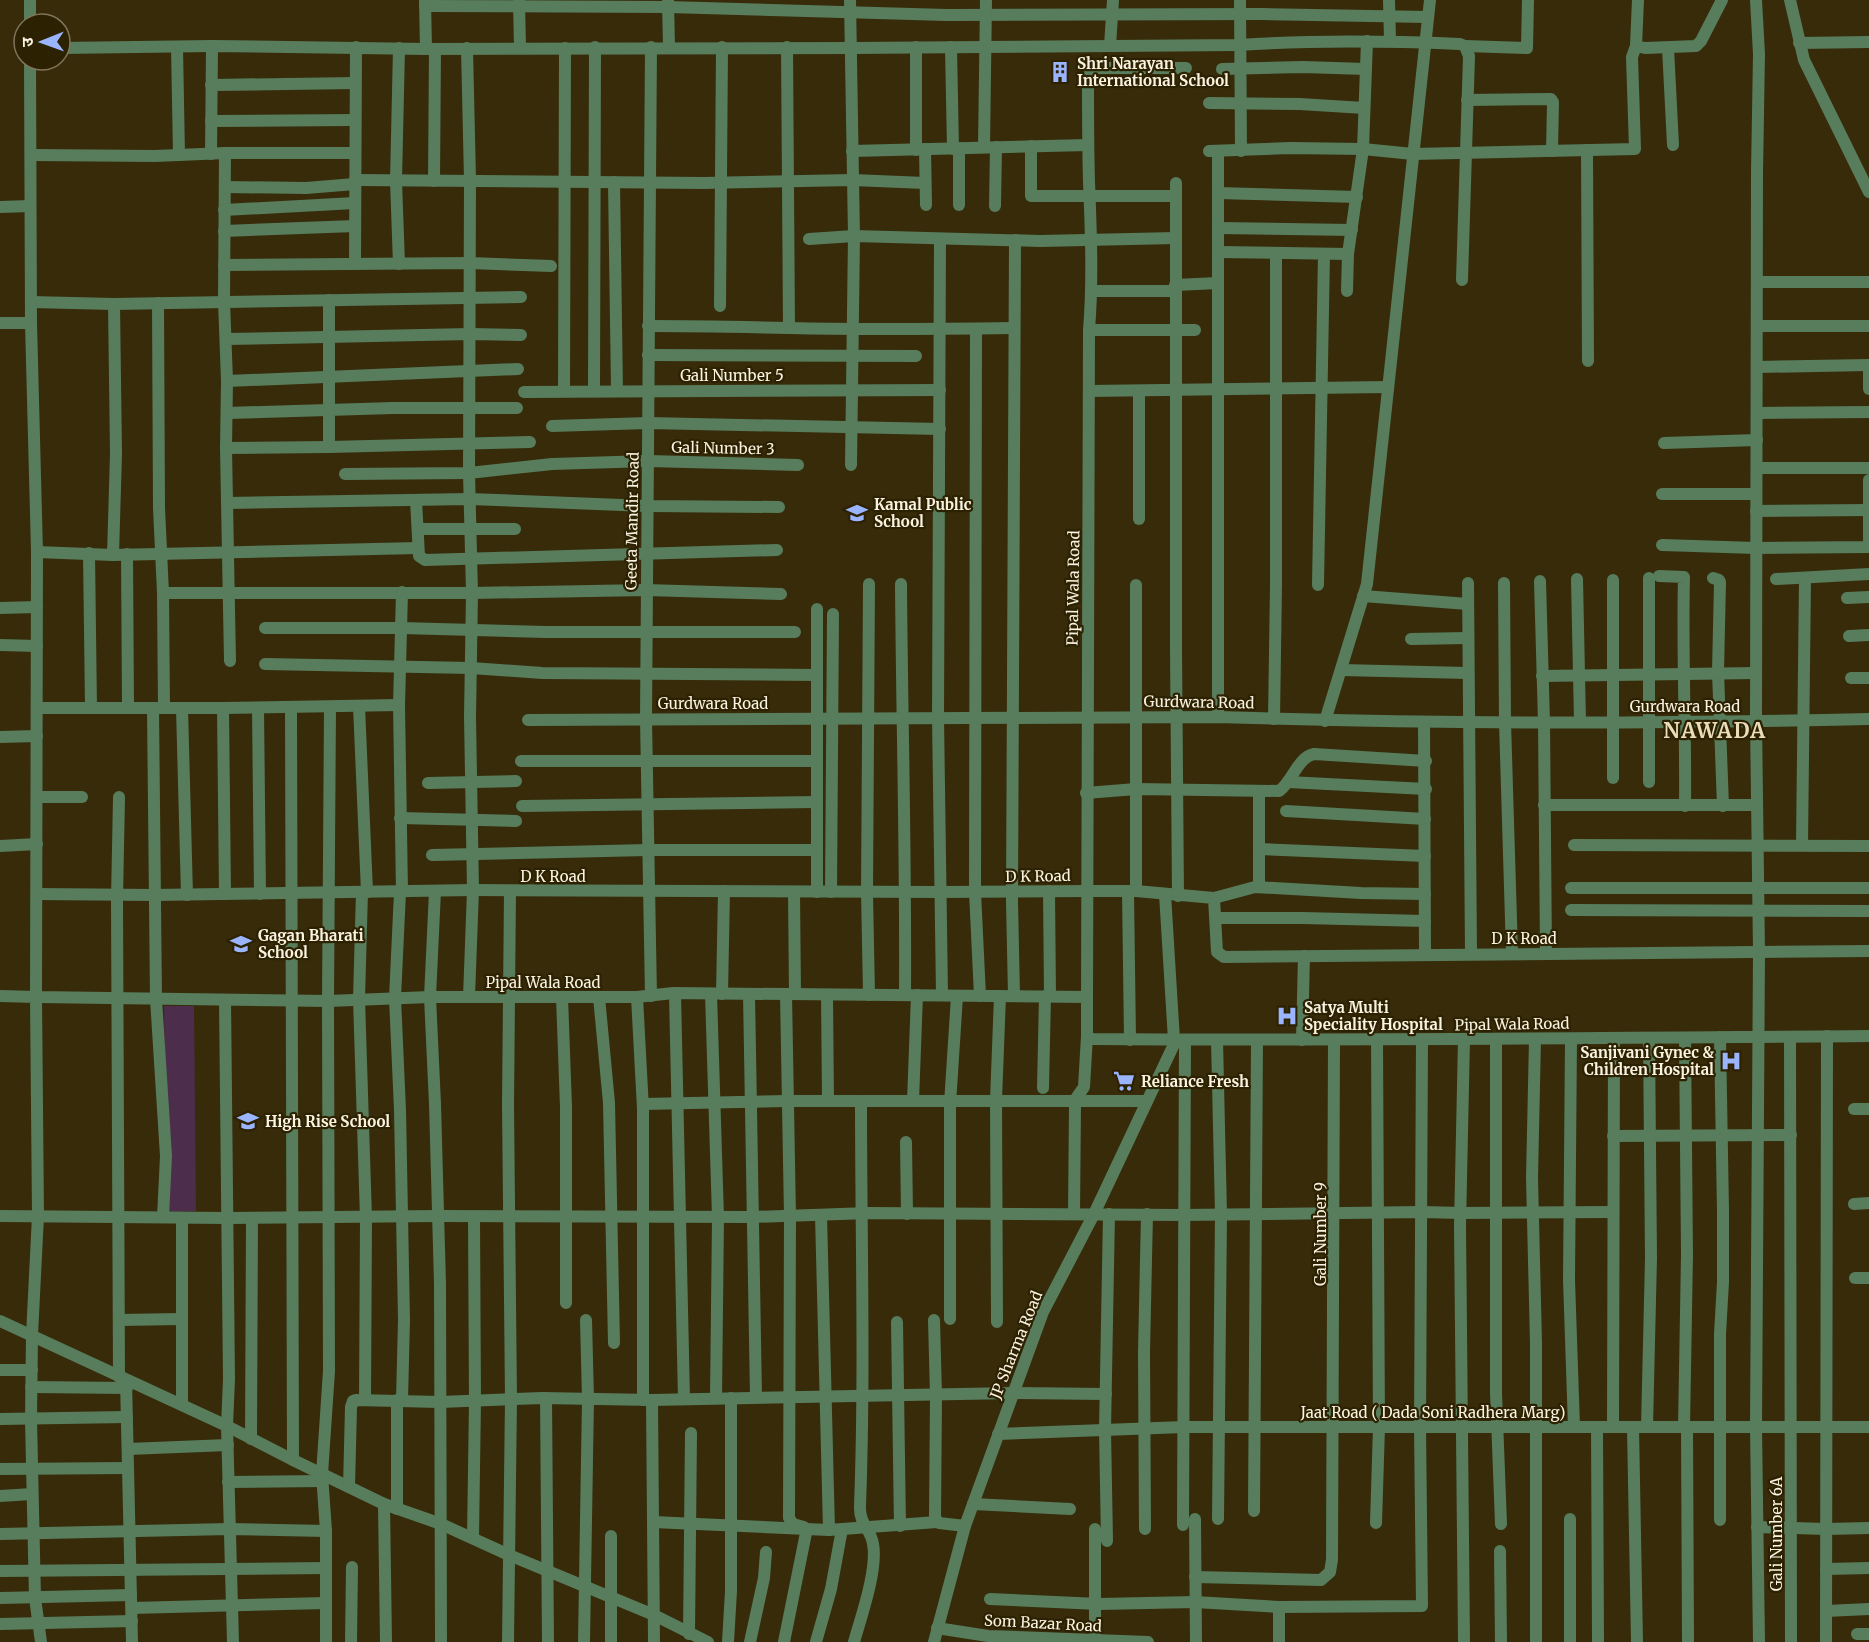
<svg xmlns="http://www.w3.org/2000/svg" width="1869" height="1642" font-family="Merriweather,'Noto Sans Devanagari',serif">
<rect width="100%" height="100%" fill="#372b0a"/>
<path fill="#4d2d4c" d="M 164,1006 L 194,1006 L 196,1211 L 166,1212 Z"/>
<g fill="none" stroke-linecap="round" stroke-linejoin="round">
<g stroke="#577d5c" stroke-width="12">
<path d="M 425,0 L 426,49"/>
<path d="M 850,0 L 854,236 L 851,465"/>
<path d="M 1240,0 L 1241,151"/>
<path d="M 1389,0 L 1390,41"/>
<path d="M 1756,0 L 1759,54 L 1757,172 L 1756,721 L 1759,952 L 1756,1427 L 1759,1642"/>
<path d="M 519,1 L 520,48"/>
<path d="M 668,1 L 669,47"/>
<path d="M 425,6 L 668,7 L 947,15 L 1263,14 L 1428,17"/>
<path d="M 1799,43 L 1869,42"/>
<path d="M 1110,46 L 1113,0"/>
<path d="M 1465,46 L 1527,48 L 1528,0"/>
<path d="M 1636,46 L 1645,48 L 1696,46 L 1701,41 L 1722,0"/>
<path d="M 177,47 L 179,155"/>
<path d="M 651,47 L 646,719 L 651,996"/>
<path d="M 787,47 L 789,328"/>
<path d="M 916,47 L 916,150"/>
<path d="M 951,47 L 953,149"/>
<path d="M 60,48 L 212,46"/>
<path d="M 467,48 L 470,180 L 469,473 L 472,593 L 470,717 L 473,890 L 469,997"/>
<path d="M 1668,48 L 1673,145"/>
<path d="M 1222,69 L 1303,67 L 1366,69"/>
<path d="M 211,85 L 355,83"/>
<path d="M 1467,100 L 1551,99 L 1553,102 L 1552,151"/>
<path d="M 1209,103 L 1300,104 L 1364,108"/>
<path d="M 211,121 L 355,120"/>
<path d="M 1031,146 L 1031,196 L 1176,196"/>
<path d="M 984,147 L 986,0"/>
<path d="M 959,148 L 959,205"/>
<path d="M 925,149 L 926,205"/>
<path d="M 1587,150 L 1588,361"/>
<path d="M 852,151 L 1088,145"/>
<path d="M 1209,151 L 1290,148 L 1363,149 L 1413,154 L 1635,149 L 1632,57 L 1636,46 L 1638,0"/>
<path d="M 1218,151 L 1218,717"/>
<path d="M 225,153 L 224,301 L 227,381 L 226,448 L 230,661"/>
<path d="M 211,154 L 212,46 L 426,49 L 851,48 L 1239,45 C 1313,40 1386,41 1460,44 L 1465,46 L 1469,56 L 1462,280"/>
<path d="M 32,155 L 155,156 L 225,153 L 355,153"/>
<path d="M 355,180 L 703,183 L 853,180 L 925,183"/>
<path d="M 434,181 L 435,49"/>
<path d="M 614,182 L 617,391"/>
<path d="M 1176,183 L 1176,650 L 1178,896"/>
<path d="M 225,187 L 306,188 L 355,184"/>
<path d="M 1218,193 L 1357,197"/>
<path d="M 995,206 L 996,147"/>
<path d="M 0,207 L 30,206"/>
<path d="M 224,210 L 355,203"/>
<path d="M 1218,228 L 1352,230"/>
<path d="M 224,231 L 355,226"/>
<path d="M 809,239 L 854,236 L 1040,241 L 1176,238"/>
<path d="M 940,239 L 938,717 L 942,995"/>
<path d="M 1218,252 L 1348,254"/>
<path d="M 355,264 L 356,47"/>
<path d="M 399,264 L 396,181 L 399,48"/>
<path d="M 224,265 L 470,263 L 551,266"/>
<path d="M 1757,282 L 1869,282"/>
<path d="M 1175,285 L 1218,283"/>
<path d="M 1092,291 L 1175,291"/>
<path d="M 1347,291 L 1348,254 L 1363,149 L 1367,41"/>
<path d="M 329,300 L 329,447"/>
<path d="M 31,302 L 114,304 L 521,297"/>
<path d="M 158,303 L 159,508 L 163,593 L 164,708"/>
<path d="M 720,306 L 722,47"/>
<path d="M 0,323 L 31,323"/>
<path d="M 648,326 C 696,326 743,327 790,328 C 865,330 940,329 1014,328"/>
<path d="M 1757,326 L 1869,326"/>
<path d="M 976,329 L 975,892 L 980,996"/>
<path d="M 1089,330 L 1195,330"/>
<path d="M 226,339 L 470,334 L 521,335"/>
<path d="M 648,355 L 916,356"/>
<path d="M 1869,365 L 1869,389"/>
<path d="M 1757,367 L 1869,365"/>
<path d="M 227,381 L 518,369"/>
<path d="M 564,391 L 565,48"/>
<path d="M 594,391 L 595,47"/>
<path d="M 1090,391 L 1388,387"/>
<path d="M 524,392 L 940,390"/>
<path d="M 227,413 L 393,408 L 517,408"/>
<path d="M 1757,413 L 1869,412"/>
<path d="M 552,426 L 648,423 L 940,429"/>
<path d="M 1664,443 L 1757,440"/>
<path d="M 226,448 L 329,447 L 530,442"/>
<path d="M 1757,468 L 1869,468"/>
<path d="M 345,474 L 469,473 L 552,464 L 648,461 L 798,465"/>
<path d="M 1662,494 L 1756,494"/>
<path d="M 416,500 L 419,556 L 425,560 L 777,550"/>
<path d="M 228,503 L 470,499 L 647,506 L 779,507"/>
<path d="M 1756,511 L 1869,510"/>
<path d="M 1139,519 L 1139,391"/>
<path d="M 418,529 L 515,529"/>
<path d="M 1662,545 L 1756,548 L 1869,547 L 1869,480"/>
<path d="M 37,552 L 113,555 L 116,454 L 114,304"/>
<path d="M 89,553 L 91,708"/>
<path d="M 127,554 L 128,708"/>
<path d="M 113,555 L 418,548"/>
<path d="M 1659,576 L 1684,577 C 1682,653 1686,730 1685,806"/>
<path d="M 1713,578 L 1719,580 L 1720,582 L 1718,672 L 1723,806"/>
<path d="M 1577,579 L 1580,722"/>
<path d="M 1776,579 L 1869,574"/>
<path d="M 1540,581 L 1544,722 L 1546,953"/>
<path d="M 1468,583 L 1471,954"/>
<path d="M 1504,583 L 1505,722 L 1512,953"/>
<path d="M 869,584 L 867,892 L 869,995"/>
<path d="M 901,584 C 902,721 906,858 905,995"/>
<path d="M 1136,585 L 1136,891"/>
<path d="M 1318,585 C 1319,475 1323,364 1324,254"/>
<path d="M 163,593 L 472,593 L 646,590 L 781,594"/>
<path d="M 1363,596 L 1468,604"/>
<path d="M 1847,598 L 1869,597"/>
<path d="M 0,608 L 37,607"/>
<path d="M 265,628 L 402,628 L 546,632 L 795,632"/>
<path d="M 1849,636 L 1869,635"/>
<path d="M 1411,639 L 1468,638"/>
<path d="M 0,645 L 37,646"/>
<path d="M 265,664 L 471,668 L 542,673 L 817,675"/>
<path d="M 1341,670 L 1468,673"/>
<path d="M 1542,676 L 1756,673"/>
<path d="M 1851,678 L 1869,678"/>
<path d="M 359,706 L 367,892"/>
<path d="M 291,707 L 293,1460 L 384,1504 L 441,1524 L 509,1555 L 654,1615 L 708,1642"/>
<path d="M 37,708 L 223,708 L 399,705"/>
<path d="M 153,708 L 156,999 L 166,1156 L 163,1217"/>
<path d="M 182,708 L 187,895"/>
<path d="M 223,708 L 225,894"/>
<path d="M 258,708 L 260,894"/>
<path d="M 1274,719 L 1276,585 L 1276,253"/>
<path d="M 528,720 L 1218,717 C 1435,724 1652,724 1869,719"/>
<path d="M 1325,721 L 1367,584 L 1430,0"/>
<path d="M 1424,722 L 1425,954"/>
<path d="M 0,737 L 37,736"/>
<path d="M 521,761 L 817,761"/>
<path d="M 1613,778 L 1613,580"/>
<path d="M 1288,782 L 1426,789"/>
<path d="M 1649,782 L 1649,578"/>
<path d="M 428,783 L 516,781"/>
<path d="M 1259,791 L 1259,887"/>
<path d="M 1086,793 L 1136,789 L 1279,791 C 1292,782 1298,757 1314,754 L 1426,761"/>
<path d="M 37,797 L 82,797"/>
<path d="M 119,797 L 117,899 L 119,1377"/>
<path d="M 1544,805 L 1757,805"/>
<path d="M 522,806 L 817,802"/>
<path d="M 1286,811 L 1425,819"/>
<path d="M 400,818 L 516,821"/>
<path d="M 1574,845 L 1869,846"/>
<path d="M 1802,845 L 1805,578"/>
<path d="M 0,846 L 37,844"/>
<path d="M 1259,849 L 1425,856"/>
<path d="M 432,855 L 648,850 L 817,850"/>
<path d="M 1571,888 L 1869,888"/>
<path d="M 435,891 L 430,997 L 435,1104 L 440,1284 L 441,1642"/>
<path d="M 1049,891 L 1050,996"/>
<path d="M 1128,891 L 1130,1040"/>
<path d="M 362,892 L 359,999 L 366,1218 L 365,1400"/>
<path d="M 400,892 L 395,998 L 400,1110 L 404,1320 L 402,1400"/>
<path d="M 402,892 L 399,705 L 402,592"/>
<path d="M 794,892 L 795,994"/>
<path d="M 817,892 L 817,609"/>
<path d="M 831,892 L 833,614"/>
<path d="M 37,894 L 154,895 L 473,890 L 939,892 L 1087,891 L 1136,891 L 1214,898 L 1217,952 L 1224,957 L 1869,951"/>
<path d="M 1165,894 L 1174,1040"/>
<path d="M 1214,898 L 1255,887 L 1361,893 L 1425,894"/>
<path d="M 1571,910 L 1869,911"/>
<path d="M 1216,918 L 1303,918 L 1425,921"/>
<path d="M 675,994 L 684,1399"/>
<path d="M 711,994 L 718,1217 L 716,1398"/>
<path d="M 722,994 L 724,891"/>
<path d="M 749,994 L 756,1397"/>
<path d="M 827,995 L 828,1101"/>
<path d="M 0,996 L 36,997 L 38,1216 L 32,1335 L 31,1419 L 35,1598 L 41,1642"/>
<path d="M 1014,996 L 1012,901 L 1015,240"/>
<path d="M 562,997 L 566,1107 L 566,1303"/>
<path d="M 599,997 L 609,1103 L 614,1343"/>
<path d="M 637,997 L 643,1109 L 643,1400"/>
<path d="M 1087,997 L 1089,330 C 1093,280 1091,232 1089,182 C 1088,147 1088,113 1088,79 L 1091,71 L 1096,68 L 1186,68"/>
<path d="M 225,1000 L 229,1379 L 227,1426 L 233,1642"/>
<path d="M 1720,1037 L 1723,1211 L 1723,1282 L 1720,1334 L 1720,1520"/>
<path d="M 1790,1037 L 1791,1642"/>
<path d="M 1464,1039 L 1460,1226 L 1464,1642"/>
<path d="M 1496,1039 L 1496,1393 L 1501,1524"/>
<path d="M 1535,1039 L 1532,1178 L 1536,1343 L 1536,1642"/>
<path d="M 1571,1039 L 1569,1280 L 1574,1427"/>
<path d="M 1217,1040 L 1221,1214 L 1218,1519"/>
<path d="M 1302,1040 L 1304,956"/>
<path d="M 1043,1088 L 1045,996"/>
<path d="M 913,1101 L 917,995"/>
<path d="M 643,1104 L 787,1101 L 1147,1101"/>
<path d="M 1854,1109 L 1869,1109"/>
<path d="M 1613,1136 L 1791,1135"/>
<path d="M 906,1142 L 907,1214"/>
<path d="M 1854,1204 L 1869,1203"/>
<path d="M 1074,1214 L 1075,1105 L 1075,1100 L 1084,1087 L 1087,1036"/>
<path d="M 821,1215 L 829,1530"/>
<path d="M 0,1216 L 227,1218 L 438,1216 L 753,1217 L 869,1213 L 1183,1215 L 1422,1212 L 1461,1213 L 1613,1212"/>
<path d="M 1855,1278 L 1869,1278"/>
<path d="M 950,1319 L 950,1104 L 957,996"/>
<path d="M 119,1320 L 181,1319"/>
<path d="M 934,1320 L 936,1395 L 935,1518 L 939,1523 L 965,1526"/>
<path d="M 0,1321 L 227,1426 L 293,1460"/>
<path d="M 897,1322 L 900,1526"/>
<path d="M 997,1322 L 996,1100 L 1000,996"/>
<path d="M 0,1370 L 32,1370"/>
<path d="M 126,1380 L 132,1642"/>
<path d="M 31,1387 L 127,1388"/>
<path d="M 546,1398 L 548,1642"/>
<path d="M 397,1400 L 397,1509"/>
<path d="M 652,1400 L 654,1642"/>
<path d="M 182,1405 L 182,1218"/>
<path d="M 0,1419 L 127,1417"/>
<path d="M 1597,1427 L 1598,1642"/>
<path d="M 1613,1427 L 1614,1038"/>
<path d="M 1633,1427 L 1637,1642"/>
<path d="M 1647,1427 L 1651,1258 L 1649,1038"/>
<path d="M 1684,1427 L 1687,1255 L 1685,1038"/>
<path d="M 1687,1427 L 1688,1642"/>
<path d="M 251,1439 L 252,1218"/>
<path d="M 128,1449 L 228,1445"/>
<path d="M 0,1469 L 128,1468"/>
<path d="M 228,1482 L 323,1481"/>
<path d="M 349,1487 L 351,1407 L 353,1401 L 356,1400 L 440,1402 L 542,1398 L 652,1400 L 1013,1393 L 1106,1394"/>
<path d="M 0,1496 L 32,1494"/>
<path d="M 384,1504 L 386,1642"/>
<path d="M 973,1504 L 1070,1509"/>
<path d="M 1254,1511 L 1257,1040"/>
<path d="M 1195,1519 L 1196,1642"/>
<path d="M 1570,1519 L 1570,1642"/>
<path d="M 653,1522 L 829,1530 L 937,1522"/>
<path d="M 1376,1523 L 1379,1427 L 1377,1040"/>
<path d="M 1183,1525 L 1185,1040"/>
<path d="M 1757,1527 L 1826,1529 L 1869,1528"/>
<path d="M 1145,1529 L 1144,1352 L 1147,1214"/>
<path d="M 0,1534 L 229,1529 L 326,1531"/>
<path d="M 611,1536 L 611,1642"/>
<path d="M 473,1538 L 475,1401 L 474,1217"/>
<path d="M 1107,1541 L 1105,1430 L 1109,1214"/>
<path d="M 1500,1551 L 1501,1642"/>
<path d="M 1826,1569 L 1869,1568"/>
<path d="M 0,1571 L 326,1568"/>
<path d="M 1195,1577 L 1321,1580 L 1330,1572 L 1332,1560 L 1334,1040"/>
<path d="M 0,1598 L 131,1595"/>
<path d="M 990,1599 L 1099,1604 L 1195,1602 L 1279,1607 L 1422,1606 L 1420,1427 L 1422,1040"/>
<path d="M 132,1608 L 326,1603"/>
<path d="M 1826,1611 L 1869,1609"/>
<path d="M 0,1624 L 132,1621"/>
<path d="M 937,1628 L 988,1636 L 1148,1642"/>
<path d="M 689,1634 L 691,1433"/>
<path d="M 1857,1634 L 1869,1634"/>
<path d="M 326,1642 L 326,1531 L 322,1474 L 329,1371 L 328,1001 L 330,707"/>
<path d="M 351,1642 L 352,1567"/>
<path d="M 508,1642 L 511,1399 L 508,1104 L 510,891"/>
<path d="M 584,1642 L 588,1399 L 586,1320"/>
<path d="M 728,1642 L 731,1591 L 731,1398"/>
<path d="M 750,1642 L 764,1578 L 766,1552"/>
<path d="M 784,1642 L 806,1533 L 804,1527 L 793,1524 L 789,1518 L 790,1216 L 786,994"/>
<path d="M 816,1642 L 831,1589 L 842,1529"/>
<path d="M 854,1642 C 861,1617 878,1569 873,1544 C 871,1529 859,1524 860,1506 C 865,1371 861,1236 861,1101"/>
<path d="M 1095,1642 L 1095,1529"/>
<path d="M 1279,1642 L 1279,1607"/>
<path d="M 1826,1642 L 1827,1036"/>
</g>
<g stroke="#577d5c" stroke-width="12">
<path d="M 30,0 L 30,24"/>
<path d="M 1790,0 L 1804,60 L 1869,192"/>
<path d="M 30,60 L 31,323 L 37,552 L 36,997 L 328,1001 L 430,997 L 637,997 L 673,993 L 1087,997 L 1087,1036 L 1092,1039 C 1351,1041 1610,1038 1869,1036"/>
<path d="M 998,1434 L 1184,1427 L 1869,1427"/>
<path d="M 934,1642 L 965,1526 L 1043,1312 L 1094,1214 L 1176,1040"/>
</g>
</g>
<defs>
<symbol id="building-bare" viewBox="-9 -9 18 18"><path d="M-4-6H4V6H1V3H-1V6H-4ZM-2.5-4.3h1.7v1.8h-1.7ZM.8-4.3h1.7v1.8H.8ZM-2.5-1h1.7V.8h-1.7ZM.8-1h1.7V.8H.8Z" fill="#9ab5fd" stroke="#2c2101" stroke-width="2.5" paint-order="stroke"/></symbol>
<symbol id="school-bare" viewBox="-9 -9 18 18"><path d="M0-5L7-2L0 1L-7-2ZM-4 1L0 2.5L4 1V4Q0 6-4 4Z" fill="#9ab5fd" stroke="#2c2101" stroke-width="2.5" paint-order="stroke"/></symbol>
<symbol id="hospital-bare" viewBox="-9 -9 18 18"><path d="M-5-5h3v3.5h4V-5h3V5h-3V1.5h-4V5h-3Z" fill="#9ab5fd" stroke="#2c2101" stroke-width="2.5" paint-order="stroke"/></symbol>
<symbol id="supermarket-bare" viewBox="-9 -9 18 18"><path d="M-6-5.5h2.5l.6 2H6L4.5 2H-2.5L-4.4-4H-6ZM-1.5 3.2a1.3 1.3 0 1 0 .1 0ZM3 3.2a1.3 1.3 0 1 0 .1 0Z" fill="#9ab5fd" stroke="#2c2101" stroke-width="2.5" paint-order="stroke"/></symbol>
</defs>
<g fill-rule="evenodd">
<use href="#building-bare" x="1045" y="57" width="30" height="30"/>
<use href="#school-bare" x="842" y="498" width="30" height="30"/>
<use href="#school-bare" x="226" y="929" width="30" height="30"/>
<use href="#hospital-bare" x="1272" y="1001" width="30" height="30"/>
<use href="#hospital-bare" x="1716" y="1046" width="30" height="30"/>
<use href="#supermarket-bare" x="1109" y="1066" width="30" height="30"/>
<use href="#school-bare" x="233" y="1106" width="30" height="30"/>
</g>
<g text-anchor="middle" dominant-baseline="central" stroke-width="4.5" stroke-linejoin="round" paint-order="stroke">
<g font-size="15" font-weight="bold" fill="#faf3e1" stroke="#2c2101" text-anchor="start">
<text x="1077" y="63">Shri Narayan<tspan x="1077" dy="17">International School</tspan></text>
<text x="874" y="504">Kamal Public<tspan x="874" dy="17">School</tspan></text>
<text x="258" y="935">Gagan Bharati<tspan x="258" dy="17">School</tspan></text>
<text x="1304" y="1007">Satya Multi<tspan x="1304" dy="17">Speciality Hospital</tspan></text>
<text x="1714" y="1052" text-anchor="end">Sanjivani Gynec &amp;<tspan x="1714" dy="17">Children Hospital</tspan></text>
<text x="1141" y="1081">Reliance Fresh</text>
<text x="265" y="1121">High Rise School</text>
</g>
<g font-size="15" fill="#faf3e1" stroke="#2c2101">
<text x="732" y="375">Gali Number 5</text>
<text transform="translate(723 448) rotate(1)">Gali Number 3</text>
<text transform="translate(632 521) rotate(-89)">Geeta Mandir Road</text>
<text transform="translate(1073 588) rotate(-89)">Pipal Wala Road</text>
<text transform="translate(1199 702) rotate(1)">Gurdwara Road</text>
<text x="713" y="703">Gurdwara Road</text>
<text x="1685" y="706">Gurdwara Road</text>
<text x="553" y="876">D K Road</text>
<text transform="translate(1038 876) rotate(-1)">D K Road</text>
<text x="1524" y="938">D K Road</text>
<text x="543" y="982">Pipal Wala Road</text>
<text transform="translate(1512 1024) rotate(-1)">Pipal Wala Road</text>
<text transform="translate(1320 1234) rotate(-90)">Gali Number 9</text>
<text transform="translate(1016 1345) rotate(-68)">JP Sharma Road</text>
<text x="1433" y="1412">Jaat Road ( Dada Soni Radhera Marg)</text>
<text transform="translate(1776 1534) rotate(-90)">Gali Number 6A</text>
<text transform="translate(1043 1623) rotate(3)">Som Bazar Road</text>
</g>
<g font-size="21" font-weight="bold" letter-spacing="1.5" fill="#ebdcb8" stroke="#2c2101">
<text x="1715" y="730">NAWADA</text>
</g>
</g>
<g transform="translate(42 42) rotate(269)"><circle r="28" fill="#2c2101" stroke="#7e755b" stroke-width="1.5"/>
<path d="M0-4.5L10 22L0 15L-10 22Z" fill="#9ab5fd"/>
<text y="-9" font-size="16" font-weight="bold" text-anchor="middle" fill="#faf3e1">उ</text>
</g>
</svg>
